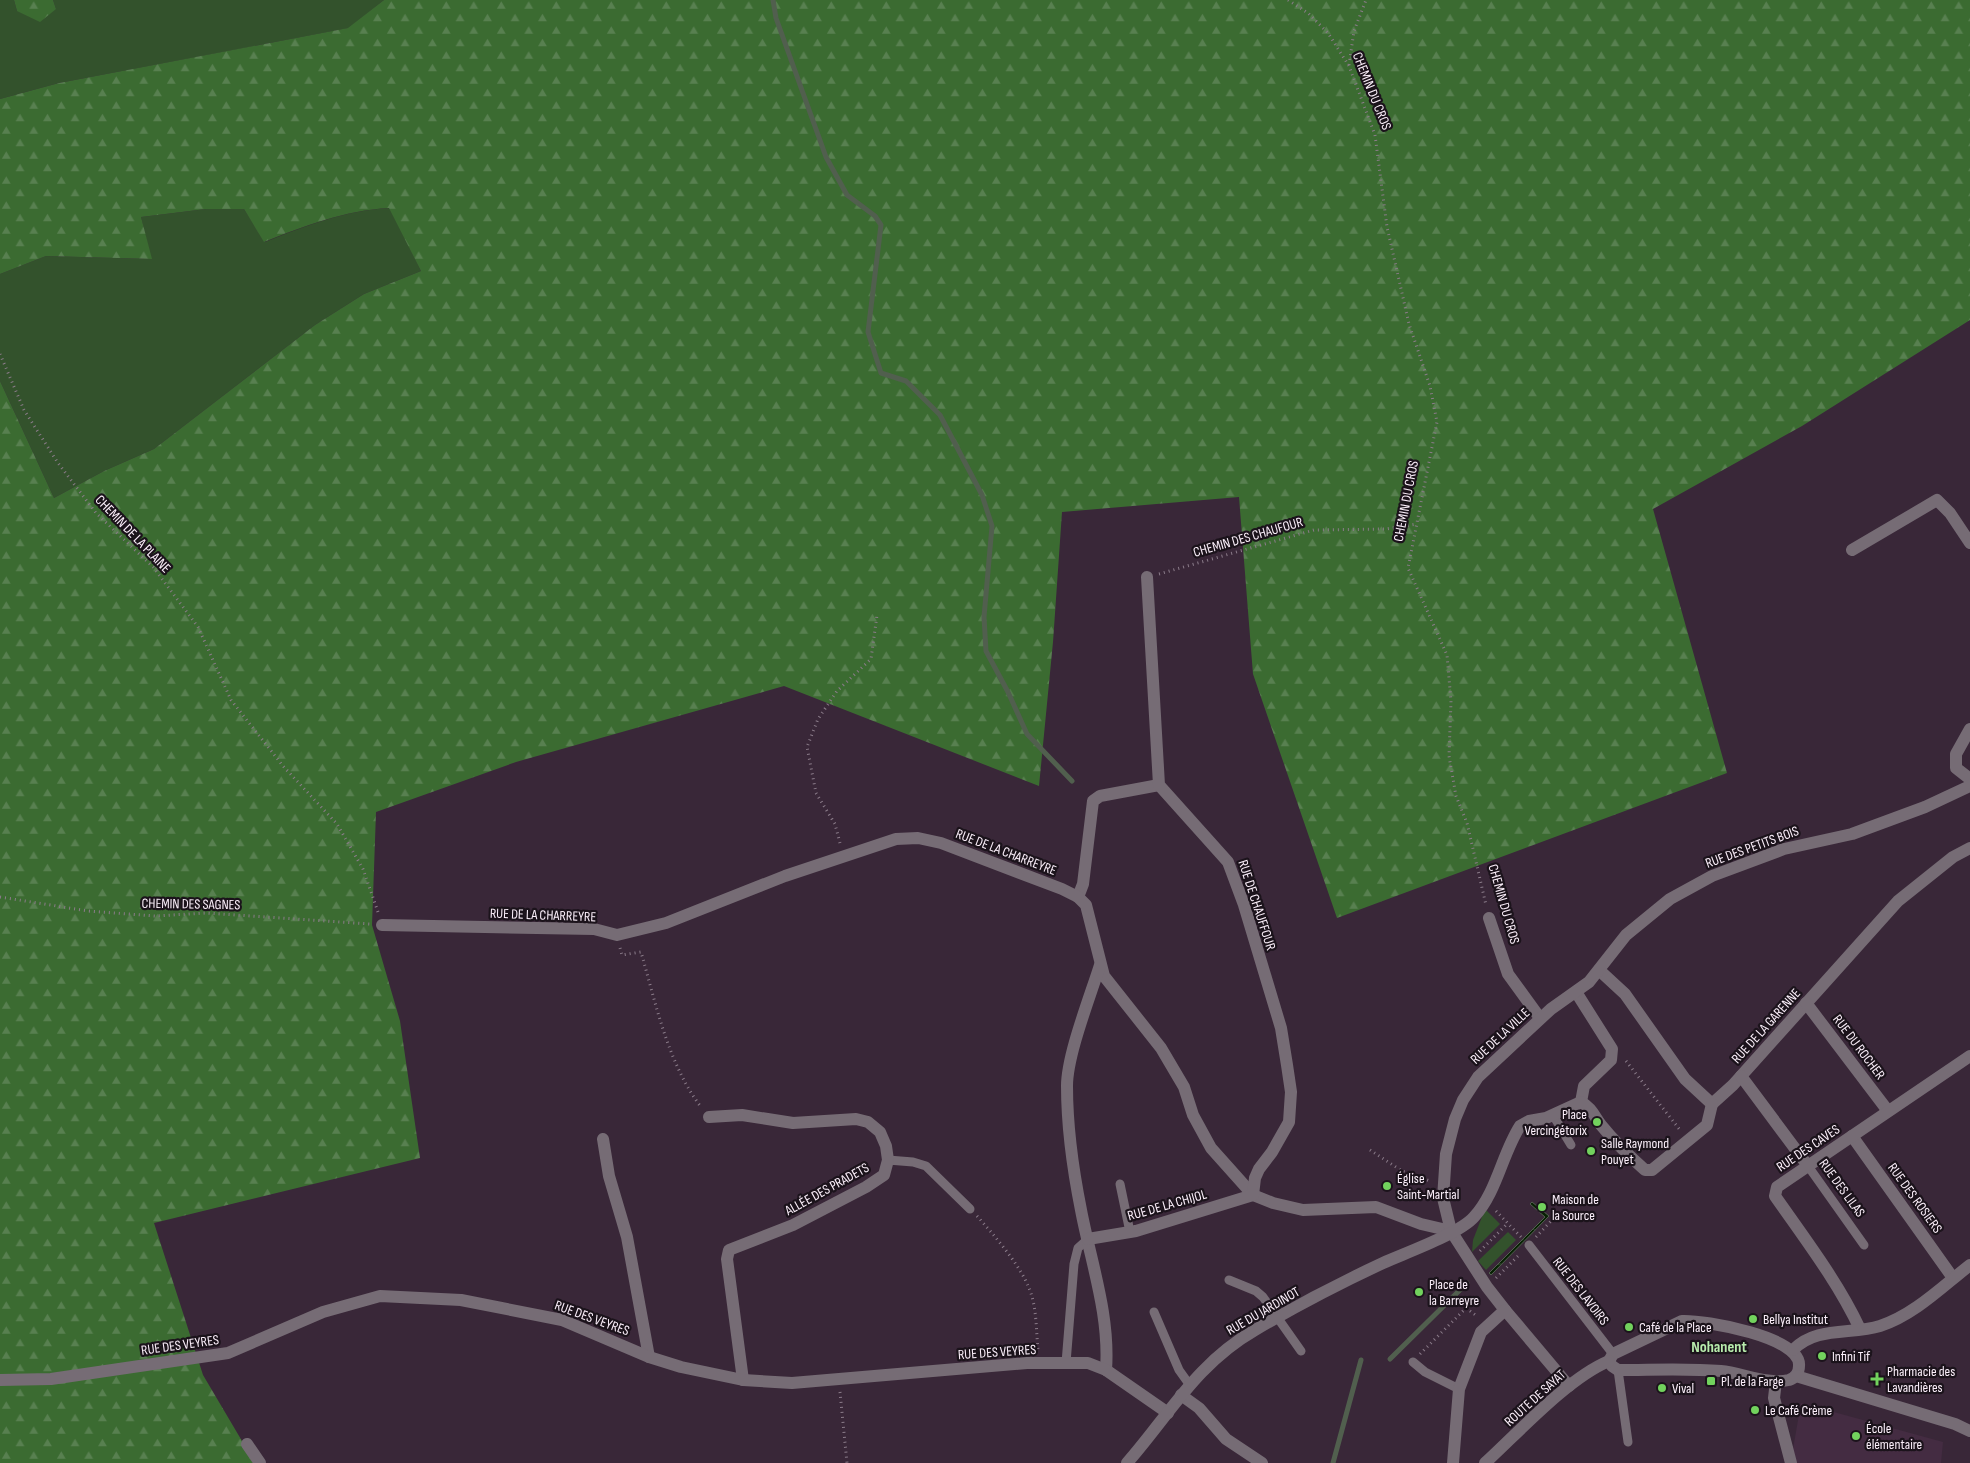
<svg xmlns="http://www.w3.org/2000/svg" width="1970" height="1463" font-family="'Sofia Sans Condensed',sans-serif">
<defs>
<pattern id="forest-firs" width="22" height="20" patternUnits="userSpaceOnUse" patternTransform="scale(1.25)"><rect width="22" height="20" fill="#3b6b31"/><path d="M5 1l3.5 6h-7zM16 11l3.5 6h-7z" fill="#588050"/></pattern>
<pattern id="water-ripples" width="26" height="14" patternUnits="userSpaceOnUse" patternTransform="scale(1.25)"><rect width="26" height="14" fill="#082104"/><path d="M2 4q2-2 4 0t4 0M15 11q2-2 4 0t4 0" fill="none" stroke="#2d422a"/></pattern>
</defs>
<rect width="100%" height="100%" fill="#392738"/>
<path fill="#442c42" d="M 1801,1403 L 1943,1442 L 1941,1463 L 1797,1463 L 1793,1449 Z"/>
<g fill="#33522c">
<path d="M 0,0 L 14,0 L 17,11 L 56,9 L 53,0 L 384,0 L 349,28 L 59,83 L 0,99 Z"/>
<path d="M 390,208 L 421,271 L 364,294 L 315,325 L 154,449 L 104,471 L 54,498 L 0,381 L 0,274 L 46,256 L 151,259 L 141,217 L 206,209 L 244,209 L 265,242 C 305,226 346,210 390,208 Z"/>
<path d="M 1485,1209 L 1500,1224 L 1472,1252 L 1473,1240 Z"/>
<path d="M 1508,1232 L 1516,1240 L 1486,1270 L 1478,1261 Z"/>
</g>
<g fill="url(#forest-firs)">
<path d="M 14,0 L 53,0 L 56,9 L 40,22 L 17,11 Z"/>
<path d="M 384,0 L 1970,0 L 1970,320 L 1802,426 L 1653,509 L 1727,773 L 1337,918 L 1253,674 L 1239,497 L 1062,512 L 1053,642 L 1039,786 L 784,686 L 516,762 L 376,812 L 372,925 L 400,1021 L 420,1158 L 154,1223 L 203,1375 L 255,1463 L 0,1463 L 0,381 L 54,498 L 104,471 L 154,449 L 315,325 L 364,294 L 421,271 L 389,208 C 346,210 304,226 264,242 L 244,209 L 206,209 L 141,217 L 152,259 L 46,256 L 0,274 L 0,99 L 59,83 L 348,28 Z"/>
</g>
<path fill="url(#water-ripples)" stroke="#515f4e" d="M 1532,1202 L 1549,1216 L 1491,1275 L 1489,1273 L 1545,1217 L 1530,1204 Z"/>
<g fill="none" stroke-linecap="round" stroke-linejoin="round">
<g stroke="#515f4e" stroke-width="5">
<path d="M 773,0 L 776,18 L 826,157 L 847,195 L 875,216 L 881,225 L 868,332 L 881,373 L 906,381 L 940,415 L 982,495 L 992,526 L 984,617 L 986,651 L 1008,692 L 1027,734 L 1072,781"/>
<path d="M 1390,1359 L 1467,1283"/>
<path d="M 1333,1463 L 1361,1360"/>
</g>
<g stroke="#8b7c8a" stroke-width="3" stroke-dasharray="1 4" stroke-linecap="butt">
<path d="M 1288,0 L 1308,13 L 1328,33 L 1349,66 L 1375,135 L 1387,227 L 1409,324 L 1430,386 L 1437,422 L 1408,568 L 1447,655 L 1451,701 L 1449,756 L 1456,796 L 1467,823 L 1486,905"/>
<path d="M 1349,65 L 1354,31 L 1366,0"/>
<path d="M 0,354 L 24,410 L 58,463 L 96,513 L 153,567 L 198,627 L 231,700 L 283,766 L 337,824 L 363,869 L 378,912"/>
<path d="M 1159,574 L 1314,530 L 1386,529 L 1417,524"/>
<path d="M 840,843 L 835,824 L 816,793 L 807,747 L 818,719 L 837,691 L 871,659 L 877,615"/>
<path d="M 0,897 L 88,911 L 155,916 L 206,913 L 370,924"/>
<path d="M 620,948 L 622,955 L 641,952 C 656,1004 668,1064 701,1107"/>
<path d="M 1626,1061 L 1680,1130"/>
<path d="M 1370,1150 L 1402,1171 L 1430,1181"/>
<path d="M 1496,1211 L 1521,1237"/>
<path d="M 977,1216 C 994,1235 1020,1265 1029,1288 C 1037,1307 1036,1330 1038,1350"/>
<path d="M 1536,1237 L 1551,1221"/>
<path d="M 1480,1251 L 1508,1223"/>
<path d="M 1496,1278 L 1520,1254"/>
<path d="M 1420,1354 L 1466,1308 L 1477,1316"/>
<path d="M 840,1392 L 847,1463"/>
</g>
<g stroke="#766c75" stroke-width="9">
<path d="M 1553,1115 L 1571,1145"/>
<path d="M 888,1160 L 913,1162 L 926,1166 L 970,1209"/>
<path d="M 1808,1166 L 1864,1245"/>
<path d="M 1120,1184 L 1130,1232"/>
<path d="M 1529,1245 L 1613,1354"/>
<path d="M 1229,1280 L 1256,1291 L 1263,1297 L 1301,1351"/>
<path d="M 1154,1312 L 1179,1370 L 1189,1384"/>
<path d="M 1413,1362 L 1425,1372 L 1459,1389"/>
<path d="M 1066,1363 L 1074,1264 L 1078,1248 L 1088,1239"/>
<path d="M 1618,1370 L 1628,1442"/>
</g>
<g stroke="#766c75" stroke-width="12">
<path d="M 1852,550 L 1937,500 L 1950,513 L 1970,543"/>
<path d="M 1970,729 L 1956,754 L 1956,768 L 1970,779"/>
<path d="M 1078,897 L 1083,884 L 1093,801 L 1100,796 L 1159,785"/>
<path d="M 1489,918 L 1508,974 L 1540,1018"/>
<path d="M 382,925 L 594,929 L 617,935 L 666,923 L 785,876 L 896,839 L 918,838 L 941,843 L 1062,889 L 1078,897 L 1086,905 L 1104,976 L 1161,1048 L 1184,1087 L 1193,1115 L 1211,1148 L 1253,1195 L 1273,1203 L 1303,1210 L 1376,1207 L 1421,1224 L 1451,1231"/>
<path d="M 1100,965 C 1090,997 1067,1055 1067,1086 C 1067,1127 1073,1170 1081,1210 C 1091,1263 1110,1315 1106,1370"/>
<path d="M 1599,970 L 1625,994 L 1685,1079 L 1712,1104 L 1733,1085 L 1898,901 L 1953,857 L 1970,848"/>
<path d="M 1576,992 L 1612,1049 L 1611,1060 L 1584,1086 L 1581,1102"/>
<path d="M 1806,1003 L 1888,1111"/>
<path d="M 1741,1076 L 1808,1166"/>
<path d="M 709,1117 L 742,1115 L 793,1123 L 856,1119 L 868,1122 L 880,1132 L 886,1146 L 888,1160 L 884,1175 L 866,1187 L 793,1225 L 729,1250 L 727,1259 L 743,1380"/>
<path d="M 1852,1136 L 1953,1278"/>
<path d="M 603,1139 L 609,1176 L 627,1237 L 649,1357"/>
<path d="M 1088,1239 L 1136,1231 L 1253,1195 L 1255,1178 L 1259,1169 L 1272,1152 L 1289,1122 L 1291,1092 L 1287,1065 L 1281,1028 L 1244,905 L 1228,862 L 1159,785 L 1147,577"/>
<path d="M 1505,1310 L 1487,1287 L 1451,1231 L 1443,1198 L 1446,1154 L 1455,1119 L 1463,1100 L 1478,1077 L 1551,1009 L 1589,982 L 1626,935 L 1670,899 L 1712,876 L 1784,849 L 1852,834 L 1925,807 L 1970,786"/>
<path d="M 1860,1329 C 1838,1282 1805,1239 1775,1196 L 1777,1187 L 1970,1056"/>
<path d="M 0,1380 L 51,1379 L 228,1353 L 323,1312 L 380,1296 L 461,1300 L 562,1320 L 649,1357 L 681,1367 L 743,1380 L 792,1383 L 1027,1363 L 1088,1363 L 1106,1370 L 1168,1413"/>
<path d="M 1776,1381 L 1774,1398 L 1791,1463"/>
<path d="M 1181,1395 L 1199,1408 L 1226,1439 L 1262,1463"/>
<path d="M 247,1444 L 260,1463"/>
<path d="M 1127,1463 C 1170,1414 1196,1364 1255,1330 C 1296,1306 1340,1283 1383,1263 C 1405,1253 1459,1234 1474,1217 C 1497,1192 1502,1154 1520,1126 L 1529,1121 L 1546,1118 L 1581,1102 C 1592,1108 1594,1116 1601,1125 C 1614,1141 1629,1156 1645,1170 L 1652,1170 L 1707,1125 L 1712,1104"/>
<path d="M 1453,1463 L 1459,1389 L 1481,1332 L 1505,1310 L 1569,1386"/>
</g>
<g stroke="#766c75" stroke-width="12">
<path d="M 1682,1321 C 1705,1320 1802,1337 1799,1366 C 1799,1373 1795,1378 1789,1380 C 1768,1385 1742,1373 1721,1371 C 1687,1368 1652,1370 1618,1370 L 1612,1366 L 1609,1361 L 1613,1354 Z"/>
<path d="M 1793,1350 C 1816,1326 1851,1335 1880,1326 C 1914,1315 1943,1286 1970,1265"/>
<path d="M 1796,1376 L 1955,1424 L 1970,1431"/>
<path d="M 1485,1463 C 1519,1432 1568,1378 1609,1361"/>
</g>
</g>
<g fill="#72d25d" stroke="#1b131b" stroke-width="2">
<circle cx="1597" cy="1122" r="5"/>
<circle cx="1591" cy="1151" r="5"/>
<circle cx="1387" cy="1186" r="5"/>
<circle cx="1542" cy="1207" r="5"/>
<circle cx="1419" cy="1292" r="5"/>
<circle cx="1753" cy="1319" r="5"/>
<circle cx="1629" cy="1327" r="5"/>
<circle cx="1822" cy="1356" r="5"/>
<path d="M1874.5 1371.5h5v5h5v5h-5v5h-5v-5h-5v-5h5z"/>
<rect x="1706" y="1376" width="10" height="10" rx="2.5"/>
<circle cx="1662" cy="1388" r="5"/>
<circle cx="1755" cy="1410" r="5"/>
<circle cx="1856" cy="1436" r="5"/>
</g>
<g text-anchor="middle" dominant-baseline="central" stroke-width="4.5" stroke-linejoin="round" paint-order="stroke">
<g font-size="14" fill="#fcf0fb" stroke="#1b131b">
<text transform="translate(1372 91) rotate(68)">CHEMIN DU CROS</text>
<text transform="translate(1406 501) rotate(-79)">CHEMIN DU CROS</text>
<text transform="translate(133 534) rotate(46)">CHEMIN DE LA PLAINE</text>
<text transform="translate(1248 537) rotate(-16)">CHEMIN DES CHAUFOUR</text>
<text transform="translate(1752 847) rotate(-20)">RUE DES PETITS BOIS</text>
<text transform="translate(1006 852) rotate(21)">RUE DE LA CHARREYRE</text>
<text transform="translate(191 904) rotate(1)">CHEMIN DES SAGNES</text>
<text transform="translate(1504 904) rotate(74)">CHEMIN DU CROS</text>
<text transform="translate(1257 905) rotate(72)">RUE DE CHAUFFOUR</text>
<text transform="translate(543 915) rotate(2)">RUE DE LA CHARREYRE</text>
<text transform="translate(1766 1026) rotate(-48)">RUE DE LA GARENNE</text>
<text transform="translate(1500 1036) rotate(-43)">RUE DE LA VILLE</text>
<text transform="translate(1859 1047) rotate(53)">RUE DU ROCHER</text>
<text transform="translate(1808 1148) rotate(-34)">RUE DES CAVES</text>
<text transform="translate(1842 1188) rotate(54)">RUE DES LILAS</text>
<text transform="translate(827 1189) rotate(-29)">ALLÉE DES PRADETS</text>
<text transform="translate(1915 1198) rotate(54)">RUE DES ROSIERS</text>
<text transform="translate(1167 1205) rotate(-16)">RUE DE LA CHIJOL</text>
<text transform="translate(1581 1291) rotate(52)">RUE DES LAVOIRS</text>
<text transform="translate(1263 1311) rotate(-30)">RUE DU JARDINOT</text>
<text transform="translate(592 1318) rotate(20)">RUE DES VEYRES</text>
<text transform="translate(180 1345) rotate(-8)">RUE DES VEYRES</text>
<text transform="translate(997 1352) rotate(-4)">RUE DES VEYRES</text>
<text transform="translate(1535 1398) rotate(-42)">ROUTE DE SAYAT</text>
</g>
<g font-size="14" fill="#fcf0fb" stroke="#1b131b" text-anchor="start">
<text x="1587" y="1114" text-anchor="end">Place<tspan x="1587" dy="16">Vercingétorix</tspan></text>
<text x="1601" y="1143">Salle Raymond<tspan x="1601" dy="16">Pouyet</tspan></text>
<text x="1397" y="1178">Église<tspan x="1397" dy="16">Saint-Martial</tspan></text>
<text x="1552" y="1199">Maison de<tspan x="1552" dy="16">la Source</tspan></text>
<text x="1429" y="1284">Place de<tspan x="1429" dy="16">la Barreyre</tspan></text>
<text x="1763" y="1319">Bellya Institut</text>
<text x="1639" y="1327">Café de la Place</text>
<text x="1832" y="1356">Infini Tif</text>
<text x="1887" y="1371">Pharmacie des<tspan x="1887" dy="16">Lavandières</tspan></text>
<text x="1721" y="1381">Pl. de la Farge</text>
<text x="1672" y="1388">Vival</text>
<text x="1765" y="1410">Le Café Crème</text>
<text x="1866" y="1428">École<tspan x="1866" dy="16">élémentaire</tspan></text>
</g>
<g font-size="16" font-weight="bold" fill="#b7ebac" stroke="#1b131b">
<text x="1719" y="1347">Nohanent</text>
</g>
</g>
</svg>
